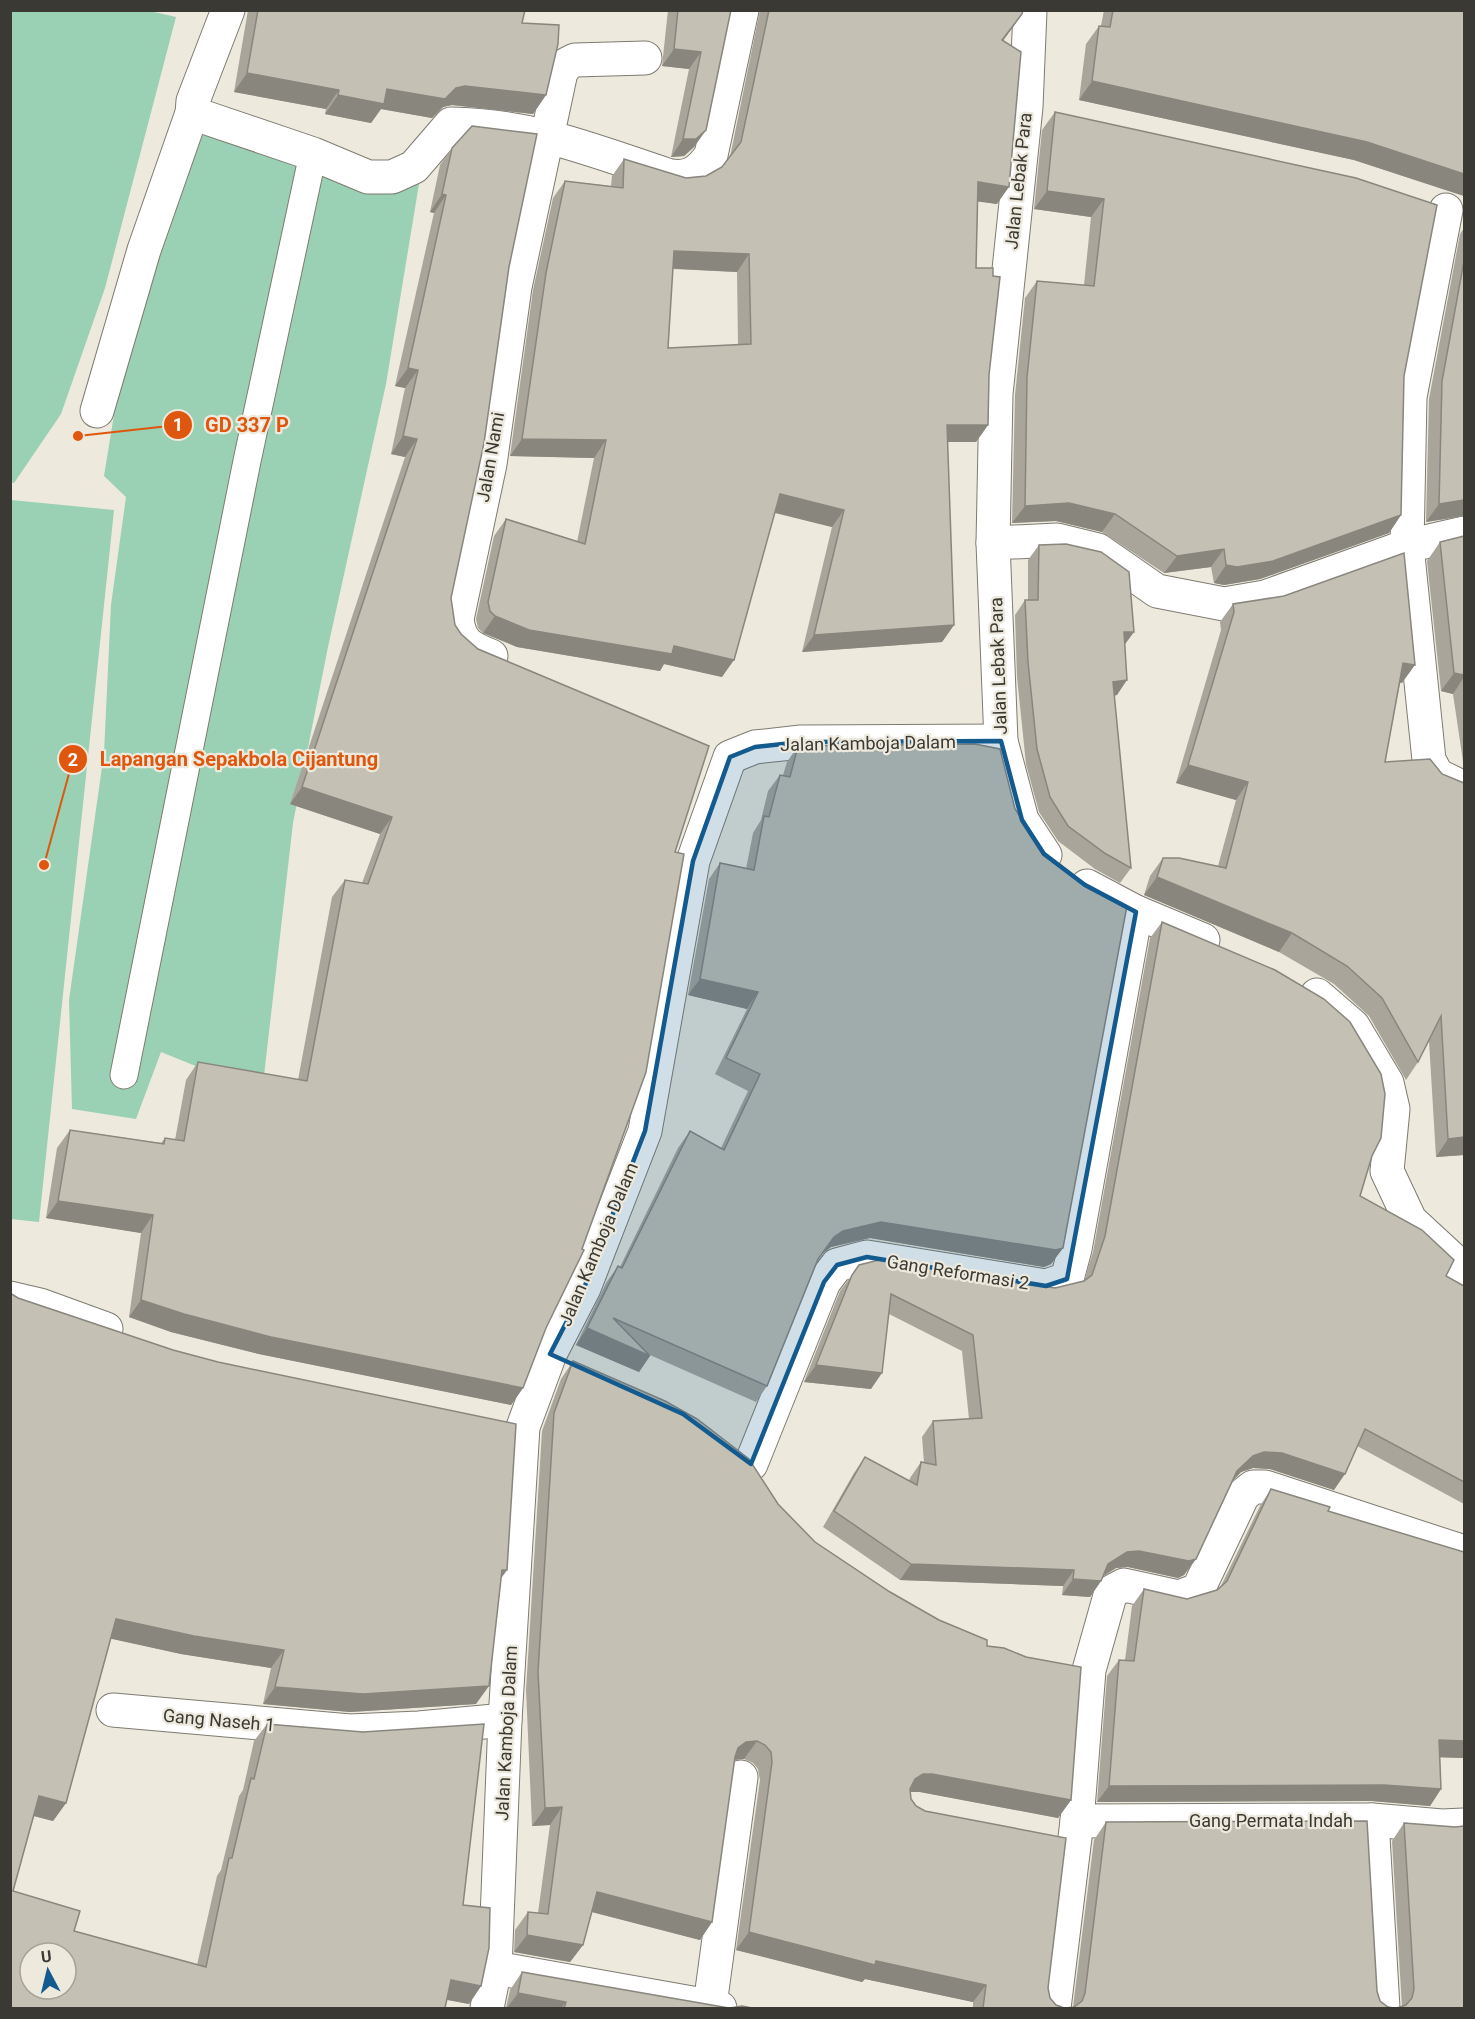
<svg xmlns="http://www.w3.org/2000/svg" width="1475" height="2019" font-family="Roboto,sans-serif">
<rect width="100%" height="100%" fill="#ede9dd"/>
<g fill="#9ad0b3">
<path d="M 145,10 L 176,17 L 105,288 L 61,414 L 14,483 L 11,482 L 11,11 Z"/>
<path d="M 195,127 L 419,184 L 386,384 L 328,647 L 293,823 L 262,1093 L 161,1052 L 136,1119 L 72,1109 L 69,1000 L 104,753 L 111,605 L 126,497 L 104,476 L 120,378 Z"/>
<path d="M 11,500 L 114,510 L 39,1222 L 10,1219 Z"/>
</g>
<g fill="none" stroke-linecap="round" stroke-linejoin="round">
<defs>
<path id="lane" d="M 124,1075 L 247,461 L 313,154"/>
<g id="street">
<path d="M 1030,10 L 1026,107 L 996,394 L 993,543 L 1001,741 L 1022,820 L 1045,855"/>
<path d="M 192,113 L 313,154 L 368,177 L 392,177 L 414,167 L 451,124 C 532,125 591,150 667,175 C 688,180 699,172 711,155 L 742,10"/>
<path d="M 1446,210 L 1410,397 L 1407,546 L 1429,760 L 1437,775 L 1464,788"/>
<path d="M 97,411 L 144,250 L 192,113 L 193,101 L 228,10"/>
<path d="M 993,543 L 1057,540 L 1098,550 L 1157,591 L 1224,604 L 1265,597 L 1407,546 L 1464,533"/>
<path d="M 491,656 C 470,648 460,643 457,619 L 490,464 L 515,287 L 561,72 L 567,64 L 575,60 L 645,58"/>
<path d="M 1087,886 L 1136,912 L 1203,940"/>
<path d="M 1317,995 L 1353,1026 L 1387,1083 L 1393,1109 L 1387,1171 L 1410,1220 L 1464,1270"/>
<path d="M 10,1298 L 40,1305 L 106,1329"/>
<path d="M 751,1464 L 824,1282 L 837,1265 L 867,1257 L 1046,1286 L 1067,1279 L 1075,1249 L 1136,912"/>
<path d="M 113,1710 L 350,1731 L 419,1728 L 505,1720"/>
<path d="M 1372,1820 L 1383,2008"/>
<path d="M 1077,1821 L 1372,1820 L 1442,1826 L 1464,1825"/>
<path d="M 495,1968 L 720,2008"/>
<path d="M 710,2005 L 741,1777"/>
<path d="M 487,2008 L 495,1968 L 505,1720 L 523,1427 L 550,1354 L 584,1288 L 645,1131 L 693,861 L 730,757 L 755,747 L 801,742 L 1001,741"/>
<path d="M 1054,2008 L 1077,1821 L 1089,1670 L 1111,1592 L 1124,1585 L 1179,1597 L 1198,1590 L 1243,1495 L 1253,1487 L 1265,1487 L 1464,1552"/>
</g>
</defs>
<use href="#lane" stroke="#7e7b70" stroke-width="29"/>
<use href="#street" stroke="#7e7b70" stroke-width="35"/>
<use href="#lane" stroke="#fff" stroke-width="27"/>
<use href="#street" stroke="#fff" stroke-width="33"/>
</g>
<g fill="#a9a59b" fill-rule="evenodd">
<path d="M 248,10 L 525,10 L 522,23 L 546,95 L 533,114 L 452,105 L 443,107 L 432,118 L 381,109 L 371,123 L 325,114 L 326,109 L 234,92 Z"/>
<path d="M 668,10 L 731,10 L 706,130 L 694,147 L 684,156 L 671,157 L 689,69 L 662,66 Z"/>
<path d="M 760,10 L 1023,10 L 1022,14 L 1003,41 L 997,204 L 978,201 L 976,268 L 989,375 L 988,425 L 976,442 L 947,442 L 954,625 L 942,642 L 802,652 L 832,527 L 775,513 L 722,677 L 664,664 L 660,671 L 517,647 L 483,633 L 478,628 L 476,619 L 494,536 L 506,519 L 577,542 L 594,458 L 510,456 L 533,290 L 553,198 L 565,181 L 611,186 L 612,176 L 624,159 L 686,178 L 706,176 L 722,167 L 730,157 ZM 673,269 L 737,272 L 738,345 L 668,348 Z"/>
<path d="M 1104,10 L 1464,10 L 1464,196 L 1354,160 L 1079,100 L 1086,44 L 1099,26 L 1101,26 Z"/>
<path d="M 1055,112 L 1404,376 L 1401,515 L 1389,533 L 1260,579 L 1224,585 L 1214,583 L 1211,567 L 1164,573 L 1102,532 L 1056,521 L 1012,523 L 1015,395 L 1025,298 L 1037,281 L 1084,285 L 1091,217 L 1034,209 L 1042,130 Z"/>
<path d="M 452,148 L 509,267 L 451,598 L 455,625 L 461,634 L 675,852 L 546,1328 L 523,1388 L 511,1405 L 259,1354 L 171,1332 L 129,1317 L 141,1233 L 46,1218 L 57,1148 L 70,1130 L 161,1143 L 165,1138 L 175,1140 L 186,1080 L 198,1062 L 298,1080 L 332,897 L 345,880 L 362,883 L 380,834 L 290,804 L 405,457 L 391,454 L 405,388 L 395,386 L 434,213 L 430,212 L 440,165 Z"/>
<path d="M 1464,228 L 1464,516 L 1426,522 L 1429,399 L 1460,234 Z"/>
<path d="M 1464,536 L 1464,768 L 1453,694 L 1441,691 L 1427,561 L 1440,542 Z"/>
<path d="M 1039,545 L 1125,644 L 1117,695 L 1114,696 L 1131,868 L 1120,883 L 1095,869 L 1058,841 L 1039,812 L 1026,764 L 1017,677 L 1015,615 L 1025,600 L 1028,600 L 1028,560 Z"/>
<path d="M 1233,604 L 1402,683 L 1400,683 L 1385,762 L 1442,774 L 1464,1155 L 1436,1157 L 1429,1041 L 1418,1062 L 1406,1080 L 1369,1016 L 1334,984 L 1279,952 L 1144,895 L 1150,876 L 1163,858 L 1218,866 L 1236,800 L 1176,783 L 1221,630 L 1220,622 Z"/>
<path d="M 798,746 L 1063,1248 L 1051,1264 L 1044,1267 L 870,1238 L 831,1247 L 822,1254 L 818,1260 L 767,1386 L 756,1402 L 650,1355 L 639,1372 L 576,1345 L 606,1283 L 618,1266 L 620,1267 L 678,1148 L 690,1131 L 721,1148 L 748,1091 L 715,1074 L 747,1009 L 688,995 L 709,879 L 720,863 L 746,869 L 753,833 L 761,820 L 768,791 L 780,775 L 783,775 L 787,762 Z"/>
<path d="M 1162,922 L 1372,1156 L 1360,1196 L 1446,1276 L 1464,1286 L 1464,1504 L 1357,1446 L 1334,1490 L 1270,1469 L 1253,1468 L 1241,1472 L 1233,1481 L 1196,1559 L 1184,1575 L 1178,1578 L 1128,1567 L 1116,1568 L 1103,1576 L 1101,1581 L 1090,1597 L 1062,1595 L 1063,1586 L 900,1580 L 823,1527 L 854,1473 L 865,1457 L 909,1481 L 910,1478 L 921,1462 L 924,1463 L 922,1437 L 933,1421 L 969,1419 L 962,1351 L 889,1314 L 871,1389 L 804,1382 L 840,1291 L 852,1275 L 1055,1288 L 1084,1281 L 1093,1252 L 1150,938 Z"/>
<path d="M 18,1298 L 507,1570 L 501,1578 L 476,1704 L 350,1712 L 263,1704 L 271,1668 L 181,1654 L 110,1638 L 66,1803 L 53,1821 L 34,1816 L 13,1891 L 74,1931 L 197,1965 L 217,1876 L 221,1870 L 239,1796 L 243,1790 L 254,1741 L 267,1724 L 463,1905 L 481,1986 L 469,2004 L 447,2000 L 10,2008 Z"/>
<path d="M 573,1361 L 778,1504 L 815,1542 L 890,1592 L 939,1620 L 987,1646 L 1071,1800 L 1058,1818 L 920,1792 L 910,1792 L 911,1799 L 1048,1988 L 1050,1998 L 1056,2005 L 1064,2008 L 973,2008 L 973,2002 L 865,1979 L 862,1982 L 736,1950 L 760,1780 L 758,1769 L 753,1763 L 744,1759 L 734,1760 L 712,1922 L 700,1940 L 592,1912 L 583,1945 L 570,1962 L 514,1952 L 515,1930 L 528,1912 L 538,1913 L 550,1825 L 532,1826 L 526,1690 L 542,1431 L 561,1379 Z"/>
<path d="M 1271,1489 L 1328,1511 L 1464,1552 L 1464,1758 L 1440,1757 L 1441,1789 L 1430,1806 L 1372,1801 L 1097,1802 L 1107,1676 L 1119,1660 L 1125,1660 L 1132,1606 L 1144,1589 L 1187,1599 L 1217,1590 L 1220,1588 L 1260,1506 Z"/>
<path d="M 1106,1822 L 1377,1991 L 1380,2001 L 1388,2007 L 1073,2007 L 1094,1840 Z"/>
<path d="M 1404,1823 L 1455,1827 L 1464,2008 L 1402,2007 L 1392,1841 Z"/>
<path d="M 522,1972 L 729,2008 L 506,2008 L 510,1990 Z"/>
</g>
<g fill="#89867e">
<path d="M 1022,14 L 1010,31 L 990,57 L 1002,40 Z"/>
<path d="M 674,49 L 701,52 L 689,69 L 662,66 Z"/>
<path d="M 247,73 L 339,90 L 326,109 L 234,92 Z"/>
<path d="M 1092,81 L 1367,142 L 1464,174 L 1464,196 L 1354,160 L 1079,100 Z"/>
<path d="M 465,86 L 546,95 L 533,114 L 452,105 L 443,107 L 432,118 L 381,109 L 371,123 L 325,114 L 338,95 L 387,89 L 456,88 Z"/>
<path d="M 706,130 L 694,147 L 684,156 L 671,157 L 683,139 Z"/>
<path d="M 978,182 L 1009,187 L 997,204 L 966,200 Z"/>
<path d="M 1047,191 L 1104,199 L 1091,217 L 1034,209 Z"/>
<path d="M 442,194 L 446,195 L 434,213 L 430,212 Z"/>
<path d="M 674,251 L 749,254 L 737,272 L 662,268 Z"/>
<path d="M 408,368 L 418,370 L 405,388 L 395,386 Z"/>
<path d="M 947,425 L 988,425 L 976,442 L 935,442 Z"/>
<path d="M 403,436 L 417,439 L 405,457 L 391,454 Z"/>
<path d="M 522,439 L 606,440 L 594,458 L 510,456 Z"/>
<path d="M 780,494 L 844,510 L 832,527 L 768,511 Z"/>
<path d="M 1464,500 L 1464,516 L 1426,522 L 1439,504 Z"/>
<path d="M 1069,503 L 1115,514 L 1102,532 L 1056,521 L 1012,523 L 1025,506 Z"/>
<path d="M 1401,515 L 1389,533 L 1260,579 L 1224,585 L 1214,583 L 1226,565 Z"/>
<path d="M 1224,549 L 1211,567 L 1164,573 L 1177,556 Z"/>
<path d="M 495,616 L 674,646 L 734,660 L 722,677 L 664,664 L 660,671 L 517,647 L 483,633 Z"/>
<path d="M 954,625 L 942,642 L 802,652 L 814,635 Z"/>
<path d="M 1124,632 L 1134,632 L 1123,647 Z"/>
<path d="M 1403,663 L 1415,665 L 1402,683 L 1390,681 Z"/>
<path d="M 1454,673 L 1464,675 L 1464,677 L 1453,694 L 1441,691 Z"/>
<path d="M 1127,680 L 1117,695 L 1102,697 L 1113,682 Z"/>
<path d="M 1188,765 L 1248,782 L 1236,800 L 1176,783 Z"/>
<path d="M 302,787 L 392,817 L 380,834 L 290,804 Z"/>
<path d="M 1157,877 L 1292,933 L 1279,952 L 1144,895 Z"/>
<path d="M 700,979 L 758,992 L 747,1009 L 688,995 Z"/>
<path d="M 1464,1137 L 1464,1155 L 1436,1157 L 1448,1139 Z"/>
<path d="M 58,1201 L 153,1215 L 141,1233 L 46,1218 Z"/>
<path d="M 881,1222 L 1063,1248 L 1051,1264 L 1044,1267 L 870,1238 L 831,1247 L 822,1254 L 834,1237 L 843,1231 Z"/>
<path d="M 141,1300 L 523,1388 L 511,1405 L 259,1354 L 171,1332 L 129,1317 Z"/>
<path d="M 587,1328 L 650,1356 L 639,1372 L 576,1345 Z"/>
<path d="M 816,1365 L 882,1373 L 871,1389 L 804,1382 Z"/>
<path d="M 1264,1452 L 1282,1453 L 1345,1474 L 1334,1490 L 1270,1469 L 1253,1468 L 1241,1472 L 1226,1487 L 1237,1471 L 1253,1456 Z"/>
<path d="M 1139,1551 L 1196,1559 L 1184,1575 L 1178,1578 L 1128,1567 L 1116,1568 L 1097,1580 L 1108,1564 L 1127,1552 Z"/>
<path d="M 911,1564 L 1074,1570 L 1063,1586 L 900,1580 Z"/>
<path d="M 502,1570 L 507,1570 L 494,1588 Z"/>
<path d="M 1073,1579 L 1101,1581 L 1090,1597 L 1062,1595 Z"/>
<path d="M 116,1619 L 284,1650 L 271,1668 L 181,1654 L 103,1637 Z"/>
<path d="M 489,1686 L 476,1704 L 350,1712 L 263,1704 L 275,1687 Z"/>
<path d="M 1439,1740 L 1464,1741 L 1464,1758 L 1427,1757 Z"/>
<path d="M 757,1741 L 744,1759 L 733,1760 L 738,1748 L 746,1742 Z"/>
<path d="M 923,1774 L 932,1774 L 1071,1800 L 1058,1818 L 920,1792 L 911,1792 L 902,1797 L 915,1779 Z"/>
<path d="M 1384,1785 L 1441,1789 L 1430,1806 L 1372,1801 L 1097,1802 L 1109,1786 Z"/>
<path d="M 39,1796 L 66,1803 L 53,1821 L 26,1814 Z"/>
<path d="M 562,1807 L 550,1825 L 532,1826 L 545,1808 Z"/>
<path d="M 597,1892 L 712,1922 L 700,1940 L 584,1910 Z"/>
<path d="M 749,1932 L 876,1961 L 986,1985 L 973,2002 L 865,1979 L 862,1982 L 736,1950 Z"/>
<path d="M 527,1935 L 583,1945 L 570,1962 L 514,1952 Z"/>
<path d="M 451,1980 L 481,1986 L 469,2004 L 438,1998 Z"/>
<path d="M 518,1993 L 566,2002 L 561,2008 L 507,2008 Z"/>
</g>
<g fill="#c4c0b4" stroke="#89867e" stroke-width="1.5" fill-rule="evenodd">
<path d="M 258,10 L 525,10 L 522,23 L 559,25 L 558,44 L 546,95 L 465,86 L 456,88 L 445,99 L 387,89 L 384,104 L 338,95 L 339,90 L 247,73 Z"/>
<path d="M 678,10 L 731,10 L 706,130 L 696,139 L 683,139 L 701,52 L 674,49 Z"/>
<path d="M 769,10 L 1023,10 L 1022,14 L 1002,40 L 1021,52 L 1009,187 L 978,182 L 976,268 L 993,268 L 993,276 L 1000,277 L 989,375 L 988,425 L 947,425 L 954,625 L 814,635 L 844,510 L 780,494 L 734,660 L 674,646 L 672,654 L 529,630 L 495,616 L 490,611 L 488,602 L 506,519 L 585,544 L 606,440 L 522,439 L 546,273 L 565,181 L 623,188 L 624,159 L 686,178 L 706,176 L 722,167 L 741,142 ZM 674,251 L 749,254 L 751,344 L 668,348 Z"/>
<path d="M 1113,10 L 1464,10 L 1464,174 L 1367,142 L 1092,81 L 1099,26 L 1110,27 Z"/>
<path d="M 1055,112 L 1356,178 L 1437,205 L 1404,376 L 1401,515 L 1273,561 L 1237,567 L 1226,565 L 1224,549 L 1177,556 L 1115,514 L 1069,503 L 1025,506 L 1027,377 L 1037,281 L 1094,286 L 1104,199 L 1047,191 Z"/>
<path d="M 472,126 L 537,134 L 509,267 L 484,443 L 451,598 L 455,625 L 461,634 L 478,649 L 709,746 L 675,852 L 684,854 L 646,1072 L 582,1249 L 584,1250 L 546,1328 L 523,1388 L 271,1337 L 184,1314 L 141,1300 L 153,1215 L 58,1201 L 70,1130 L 164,1144 L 165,1138 L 184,1141 L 198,1062 L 307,1081 L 345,880 L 368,884 L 392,817 L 302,787 L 417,439 L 403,436 L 418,370 L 408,368 L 446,195 L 442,194 L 452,148 Z"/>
<path d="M 1464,261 L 1464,500 L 1439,504 L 1442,381 Z"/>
<path d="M 1464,536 L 1464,675 L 1454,673 L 1440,542 Z"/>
<path d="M 1066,544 L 1101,552 L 1129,572 L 1134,632 L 1124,632 L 1127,680 L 1113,682 L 1131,868 L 1106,854 L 1068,826 L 1050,797 L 1037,749 L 1028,662 L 1025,600 L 1038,600 L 1039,545 Z"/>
<path d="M 1404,553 L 1415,665 L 1403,663 L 1385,762 L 1430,759 L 1442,774 L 1464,783 L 1464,1137 L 1448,1139 L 1441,1016 L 1418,1062 L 1382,998 L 1347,966 L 1292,933 L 1157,877 L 1163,858 L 1179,858 L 1226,868 L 1248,782 L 1188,765 L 1234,612 L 1233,604 L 1284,596 Z"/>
<path d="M 975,744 L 1000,749 L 1015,809 L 1044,852 L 1085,884 L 1127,906 L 1063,1248 L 1056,1250 L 881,1222 L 843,1231 L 834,1237 L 818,1259 L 767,1386 L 613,1318 L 650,1356 L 587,1328 L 618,1266 L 622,1268 L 690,1131 L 724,1150 L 760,1074 L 726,1058 L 758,992 L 700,979 L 720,863 L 754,870 L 764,816 L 769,817 L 780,775 L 790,777 L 798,746 Z"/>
<path d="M 1162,922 L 1275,970 L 1324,999 L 1350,1022 L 1381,1074 L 1385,1094 L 1381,1138 L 1372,1156 L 1360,1196 L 1422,1230 L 1454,1260 L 1446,1276 L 1464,1286 L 1464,1482 L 1365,1429 L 1345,1474 L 1282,1453 L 1264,1452 L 1253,1456 L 1237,1471 L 1196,1559 L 1189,1561 L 1139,1551 L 1127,1552 L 1108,1564 L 1101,1581 L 1073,1579 L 1074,1570 L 911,1564 L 834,1511 L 865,1457 L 917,1485 L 921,1462 L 936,1465 L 933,1421 L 982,1418 L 973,1335 L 891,1294 L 882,1373 L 816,1365 L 852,1275 L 859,1265 L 879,1260 L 1055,1288 L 1084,1281 L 1092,1275 L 1105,1236 Z"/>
<path d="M 10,1293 L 18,1298 L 173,1350 L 218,1362 L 516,1424 L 507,1570 L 502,1570 L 489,1686 L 363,1694 L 275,1687 L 284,1650 L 194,1636 L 116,1619 L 66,1803 L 39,1796 L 13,1891 L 80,1911 L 74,1931 L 206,1967 L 229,1858 L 232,1858 L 251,1778 L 254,1779 L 267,1724 L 363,1732 L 484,1724 L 463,1905 L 490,1908 L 489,1948 L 481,1986 L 451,1980 L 445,2008 L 10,2008 ZM 30,1953 L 66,1953 L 66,1989 L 30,1989 Z"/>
<path d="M 573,1361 L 665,1401 L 697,1419 L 749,1459 L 778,1504 L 815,1542 L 890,1592 L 939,1620 L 987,1640 L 987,1646 L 1004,1648 L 1026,1657 L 1081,1667 L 1071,1800 L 932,1774 L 923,1774 L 915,1779 L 910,1789 L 911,1799 L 916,1806 L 925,1811 L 1066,1838 L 1048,1988 L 1050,1998 L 1056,2005 L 1064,2008 L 983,2008 L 986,1985 L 876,1961 L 875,1965 L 749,1932 L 772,1762 L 771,1752 L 765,1745 L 757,1741 L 746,1742 L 738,1748 L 735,1757 L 712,1922 L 597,1892 L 583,1945 L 527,1935 L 528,1912 L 548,1914 L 562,1807 L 545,1808 L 538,1672 L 554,1413 Z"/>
<path d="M 1271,1489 L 1330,1507 L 1328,1511 L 1464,1552 L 1464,1741 L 1439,1740 L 1441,1789 L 1384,1785 L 1109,1786 L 1119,1660 L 1134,1661 L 1144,1589 L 1187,1599 L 1217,1590 L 1227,1581 Z"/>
<path d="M 1367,1821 L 1377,1991 L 1380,2001 L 1388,2007 L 1394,2008 L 1066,2008 L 1074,2007 L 1082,2001 L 1085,1993 L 1106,1822 Z"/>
<path d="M 1404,1823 L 1455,1827 L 1464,1826 L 1464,2008 L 1397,2008 L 1406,2005 L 1412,1998 L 1414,1989 Z"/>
<path d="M 522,1972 L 729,2008 L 564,2008 L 566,2002 L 518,1993 Z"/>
<path d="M 742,2006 L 752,2008 L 730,2008 Z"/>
</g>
<path fill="#135a8e" fill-opacity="0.2" stroke="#135a8e" stroke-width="4.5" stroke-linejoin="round" d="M 1001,741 L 1022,820 L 1044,854 L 1085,885 L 1136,912 L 1067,1279 L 1046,1286 L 867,1257 L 837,1265 L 824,1282 L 751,1464 L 683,1414 L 550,1354 L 584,1288 L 645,1131 L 693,861 L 730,757 L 755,747 L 801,742 Z"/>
<g text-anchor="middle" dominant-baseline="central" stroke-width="4.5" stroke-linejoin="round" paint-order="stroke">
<g font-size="18" fill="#3b3934" stroke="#ede9dd">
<text transform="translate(1018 181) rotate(-84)">Jalan Lebak Para</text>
<text transform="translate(490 457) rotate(-80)">Jalan Nami</text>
<text transform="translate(998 666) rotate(-92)">Jalan Lebak Para</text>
<text transform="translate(868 743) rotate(-1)">Jalan Kamboja Dalam</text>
<text transform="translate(598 1244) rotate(-67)">Jalan Kamboja Dalam</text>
<text transform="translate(958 1272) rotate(9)">Gang Reformasi 2</text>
<text transform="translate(219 1720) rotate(5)">Gang Naseh 1</text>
<text transform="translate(506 1733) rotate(-87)">Jalan Kamboja Dalam</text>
<text x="1271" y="1820">Gang Permata Indah</text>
</g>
</g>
<path fill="none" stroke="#df570e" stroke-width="2" d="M78 436L178 425M44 865L73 759"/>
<g fill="#df570e" stroke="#ede9dd" stroke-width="2">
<circle cx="78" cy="436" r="6"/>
<circle cx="44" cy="865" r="6"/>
<circle cx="178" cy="425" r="15"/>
<circle cx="73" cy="759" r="15"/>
</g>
<g font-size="18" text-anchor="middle" font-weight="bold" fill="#fff">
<text x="178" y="431">1</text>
<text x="73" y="766">2</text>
</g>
<g font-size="20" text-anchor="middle" font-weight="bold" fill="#df570e" stroke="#ede9dd" stroke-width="4.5" stroke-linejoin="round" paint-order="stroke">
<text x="247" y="432">GD 337 P</text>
<text x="239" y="766">Lapangan Sepakbola Cijantung</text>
</g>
<rect width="1475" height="2019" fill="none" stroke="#3b3934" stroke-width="24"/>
<g transform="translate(48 1971) rotate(353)"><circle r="28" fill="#ede9dd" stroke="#a6a399" stroke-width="1.5"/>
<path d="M0-4.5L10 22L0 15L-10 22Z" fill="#135a8e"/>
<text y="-9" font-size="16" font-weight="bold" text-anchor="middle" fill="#3b3934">U</text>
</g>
</svg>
